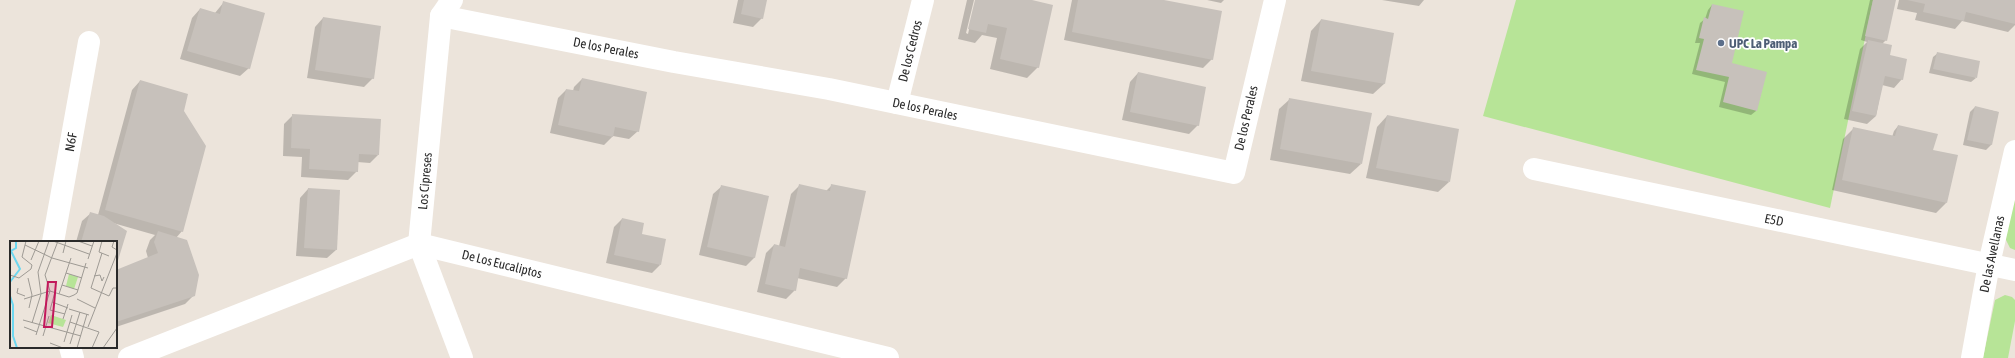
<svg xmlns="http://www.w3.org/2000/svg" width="2015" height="358" font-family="'Asap Condensed',sans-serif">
<rect width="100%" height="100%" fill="#ece4db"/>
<g fill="#b7e497">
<path d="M 1516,0 L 1873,0 L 1830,208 L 1483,116 Z"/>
<path d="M 2015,190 L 2015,250 L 2010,248 L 2005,238 Z"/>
<path d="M 2005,295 L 2012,297 L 2015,300 L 2015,321 L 2008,358 L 1983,358 L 1995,300 Z"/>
</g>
<g fill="#0003">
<path d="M 738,0 L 766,0 L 762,18 L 753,27 L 733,23 Z"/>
<path d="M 967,0 L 974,0 L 966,33 L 968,34 L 976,0 L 1027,0 L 1038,67 L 1027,78 L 990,69 L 997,38 L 982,35 L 975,43 L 958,39 Z"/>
<path d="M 1072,0 L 1159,0 L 1212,59 L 1203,68 L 1064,40 Z"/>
<path d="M 1207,0 L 1224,0 L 1221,3 Z"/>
<path d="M 1382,0 L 1424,0 L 1419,6 Z"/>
<path d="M 1870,0 L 1895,0 L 1886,40 L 1882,44 L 1902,79 L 1894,88 L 1882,85 L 1876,116 L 1867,124 L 1844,119 L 1860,49 L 1867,42 L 1861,40 Z"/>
<path d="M 1899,0 L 2015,0 L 2015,25 L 2008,32 L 1962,21 L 1955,29 L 1915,20 L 1917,13 L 1897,9 Z"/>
<path d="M 224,2 L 249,68 L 240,76 L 180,59 L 192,18 L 200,9 L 215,13 Z"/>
<path d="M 1712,5 L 1731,64 L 1766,73 L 1756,111 L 1751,115 L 1719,107 L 1725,82 L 1692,74 L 1700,43 L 1695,43 L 1700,23 L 1705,19 L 1708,10 Z"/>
<path d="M 323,18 L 373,78 L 364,87 L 307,78 L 315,27 Z"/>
<path d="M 1321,20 L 1393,34 L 1384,84 L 1373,94 L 1301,81 L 1311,31 Z"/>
<path d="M 1938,53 L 1976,78 L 1971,82 L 1929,73 L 1933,57 Z"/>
<path d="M 1138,73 L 1198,125 L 1189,134 L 1122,120 L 1130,82 Z"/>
<path d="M 582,79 L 638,131 L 629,139 L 613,136 L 604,145 L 550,133 L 558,98 L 566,90 L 573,91 L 574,87 Z"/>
<path d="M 140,81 L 182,111 L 182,231 L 176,238 L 194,295 L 185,304 L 116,327 L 116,271 L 148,258 L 146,251 L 150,240 L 155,235 L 113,223 L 125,232 L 116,265 L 116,242 L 76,242 L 82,221 L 91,213 L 98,215 L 132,90 Z"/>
<path d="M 1290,99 L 1361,164 L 1350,174 L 1270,160 L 1279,109 Z"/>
<path d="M 1975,107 L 1998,112 L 1991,145 L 1986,150 L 1963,145 L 1970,112 Z"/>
<path d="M 293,115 L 378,155 L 370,163 L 357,162 L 357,171 L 348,180 L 301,177 L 302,157 L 283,156 L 284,124 Z"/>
<path d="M 1387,116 L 1449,182 L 1438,192 L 1366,178 L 1377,127 Z"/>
<path d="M 1898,126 L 1932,151 L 1946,203 L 1936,213 L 1832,190 L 1843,139 L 1854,128 L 1892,137 L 1894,131 Z"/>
<path d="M 832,185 L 846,278 L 837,287 L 797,278 L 795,290 L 786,299 L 757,292 L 766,253 L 774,245 L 779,246 L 791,194 L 799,186 L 826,191 Z"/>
<path d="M 722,186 L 755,257 L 746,266 L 699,255 L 713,194 Z"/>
<path d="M 308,189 L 336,250 L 327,258 L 296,256 L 300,198 Z"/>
<path d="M 622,219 L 640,234 L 660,265 L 652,273 L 606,263 L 614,227 Z"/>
</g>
<g fill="#c7c1bb">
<path d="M 744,0 L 767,0 L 763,19 L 741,14 Z"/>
<path d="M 975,0 L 1032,0 L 1053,5 L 1039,68 L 1000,59 L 1007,28 L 988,24 L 986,33 L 968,29 Z"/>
<path d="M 1078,0 L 1164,0 L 1222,11 L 1213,60 L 1072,32 Z"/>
<path d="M 1873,0 L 1896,0 L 1887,41 L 1865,36 Z"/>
<path d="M 1907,0 L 2015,0 L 2015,24 L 1966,12 L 1964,21 L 1923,12 L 1925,4 Z"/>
<path d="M 223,1 L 265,13 L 250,69 L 187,51 L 200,8 L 220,14 Z"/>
<path d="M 1712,4 L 1744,11 L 1732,63 L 1767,72 L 1757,111 L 1723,102 L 1729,77 L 1696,70 L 1704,39 L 1699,38 L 1704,17 L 1708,19 Z"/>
<path d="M 323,17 L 381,26 L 374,79 L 315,70 Z"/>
<path d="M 1321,19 L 1394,33 L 1385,84 L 1311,71 Z"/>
<path d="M 1868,40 L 1892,45 L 1890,55 L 1907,59 L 1903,80 L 1885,76 L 1876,116 L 1852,111 Z"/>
<path d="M 1937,52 L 1980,61 L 1977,78 L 1933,69 Z"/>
<path d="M 1138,72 L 1206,87 L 1199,126 L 1130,112 Z"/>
<path d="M 582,78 L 647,92 L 639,132 L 615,127 L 613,137 L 558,125 L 566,89 L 579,91 Z"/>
<path d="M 140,80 L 188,94 L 184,111 L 206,146 L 183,232 L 105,210 Z"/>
<path d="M 1289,98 L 1372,113 L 1362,164 L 1280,149 Z"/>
<path d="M 1975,106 L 1999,112 L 1992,145 L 1967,140 Z"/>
<path d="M 292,114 L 381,119 L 379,155 L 359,154 L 358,172 L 309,169 L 310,149 L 291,148 Z"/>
<path d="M 1387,115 L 1459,129 L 1450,182 L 1376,168 Z"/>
<path d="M 1898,125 L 1938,134 L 1933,150 L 1958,155 L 1947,203 L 1842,180 L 1853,127 L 1895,136 Z"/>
<path d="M 799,184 L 830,191 L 831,184 L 866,191 L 847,279 L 800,268 L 796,291 L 765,284 L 774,244 L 785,247 Z"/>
<path d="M 721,185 L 769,196 L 755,258 L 707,247 Z"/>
<path d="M 308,188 L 340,190 L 337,250 L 304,248 Z"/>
<path d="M 90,212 L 104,216 L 127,231 L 116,267 L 116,242 L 81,242 Z"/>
<path d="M 622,218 L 644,223 L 642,234 L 666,239 L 661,265 L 614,255 Z"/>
<path d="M 158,231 L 187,240 L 199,275 L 195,296 L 116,322 L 116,270 L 158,253 L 154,242 Z"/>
</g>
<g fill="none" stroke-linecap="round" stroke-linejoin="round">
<g stroke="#fff" stroke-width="22">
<path d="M 452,0 L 441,16 L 419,244 L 462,358"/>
<path d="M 441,16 L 674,62 L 829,89 L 1234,173 L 1275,0"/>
<path d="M 897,103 L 923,0"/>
<path d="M 1534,169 L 2015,270"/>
<path d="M 53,242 L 89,42"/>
<path d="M 70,347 L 73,358"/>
<path d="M 129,358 L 419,244 L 888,358"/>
<path d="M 1972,358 L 1989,264 L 2015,151"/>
</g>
</g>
<circle fill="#5c6f8a" stroke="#fff" stroke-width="1.5" cx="1721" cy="43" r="4"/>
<g text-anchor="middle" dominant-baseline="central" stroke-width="3.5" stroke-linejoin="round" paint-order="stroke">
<g font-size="13" font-weight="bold" fill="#4e5e75" stroke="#fff" text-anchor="start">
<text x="1729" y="43">UPC La Pampa</text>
</g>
<g font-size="13" fill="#2a2a2a" stroke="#fff">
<text transform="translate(606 48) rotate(11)">De los Perales</text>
<text transform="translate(910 51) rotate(-76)">De los Cedros</text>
<text transform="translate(925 109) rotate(12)">De los Perales</text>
<text transform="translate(1246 118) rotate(-77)">De los Perales</text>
<text transform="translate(71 142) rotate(-80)">N6F</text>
<text transform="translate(425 181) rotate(-85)">Los Cipreses</text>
<text transform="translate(1774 220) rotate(12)">E5D</text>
<text transform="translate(1992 254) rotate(-78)">De las Avellanas</text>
<text transform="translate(502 264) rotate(14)">De Los Eucaliptos</text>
</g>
</g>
<g transform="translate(10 241)">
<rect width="107" height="107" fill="#ece4db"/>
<path d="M 59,33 L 68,36 L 64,48 L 56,45 ZM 41,74 L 56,79 L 53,86 L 38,82 Z" fill="#b7e497"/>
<path fill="none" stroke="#6dd7f0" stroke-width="2" d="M 0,41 L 10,28 L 1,10 L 6,7 L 6,0M 0,55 L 3,64 L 3,95 L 7,107"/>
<path fill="none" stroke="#9e9a94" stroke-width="1" d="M 43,0 L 79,13M 68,0 L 82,5M 92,0 L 89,11 L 99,15M 104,0 L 102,6 L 107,9M 15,4 L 42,17 L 78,27M 53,12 L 56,0M 92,12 L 81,47 L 99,55 L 103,47 L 107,47M 78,18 L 84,0M 21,19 L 29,0M 56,32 L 72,37M 0,34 L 9,37 L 21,28 L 22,24 L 12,16 L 16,0M 84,35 L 90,34 L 92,40 L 94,36M 18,37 L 22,54 L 19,67M 52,44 L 68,49M 8,47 L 7,52 L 15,55M 45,51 L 40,69 L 55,73M 49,53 L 61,17M 14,58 L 40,50 L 59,56 L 64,54 L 67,52 L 76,22M 67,58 L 85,67M 42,61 L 58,67M 59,68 L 79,74M 53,78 L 58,63M 13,79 L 71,95M 60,81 L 89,91 L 82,107M 22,82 L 31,53 L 28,31 L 39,0M 14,86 L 27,91M 78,86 L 107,12M 26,94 L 40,50 L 35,34 L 48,0M 33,95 L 39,75M 54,101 L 62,74M 40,102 L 53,107M 60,103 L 70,71M 67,107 L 77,73M 93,107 L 107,87"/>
<path fill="#c2185b" fill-opacity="0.15" stroke="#c2185b" stroke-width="2" d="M 38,41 L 46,41 L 42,86 L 34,86 Z"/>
<rect width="107" height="107" fill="none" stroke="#2a2a2a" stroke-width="2"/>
</g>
</svg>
